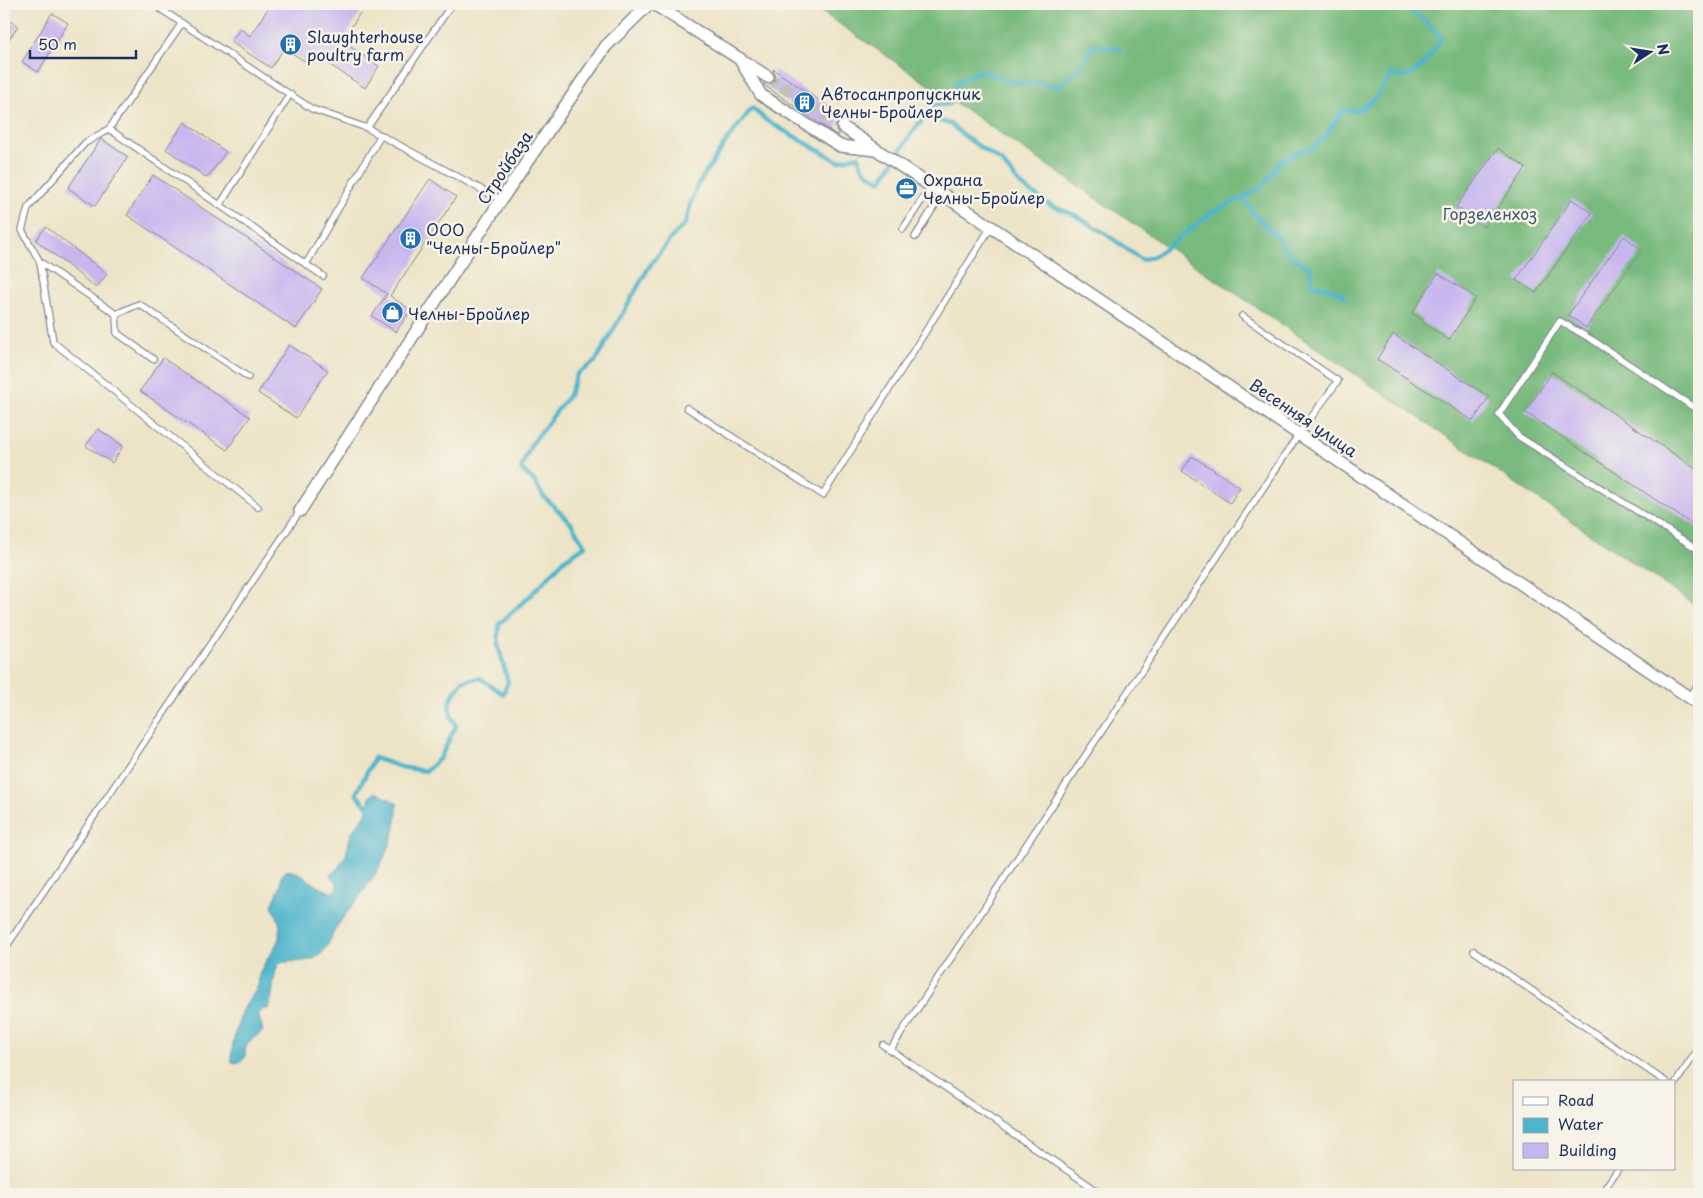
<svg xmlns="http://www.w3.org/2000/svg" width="1703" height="1198" font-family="'Playpen Sans',sans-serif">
<rect width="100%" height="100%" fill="#f7f3e8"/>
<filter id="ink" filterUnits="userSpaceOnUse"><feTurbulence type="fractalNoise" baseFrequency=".02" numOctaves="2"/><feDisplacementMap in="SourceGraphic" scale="10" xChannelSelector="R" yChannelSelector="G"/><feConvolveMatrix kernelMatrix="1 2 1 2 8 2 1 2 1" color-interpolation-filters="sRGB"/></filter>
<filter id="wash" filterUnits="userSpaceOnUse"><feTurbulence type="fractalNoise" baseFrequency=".0096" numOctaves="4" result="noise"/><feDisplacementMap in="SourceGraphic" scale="20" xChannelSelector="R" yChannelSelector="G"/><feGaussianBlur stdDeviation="1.12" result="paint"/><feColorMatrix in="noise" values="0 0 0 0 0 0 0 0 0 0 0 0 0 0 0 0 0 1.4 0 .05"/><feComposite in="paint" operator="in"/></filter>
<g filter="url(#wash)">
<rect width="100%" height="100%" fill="#ede4c7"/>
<path fill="#78ba7d" stroke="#4a746e" d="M 810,4 L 1699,4 L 1699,608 Z"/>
<path fill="#4eb5cc" stroke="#347295" d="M 375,792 L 397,803 C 399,831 384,863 368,885 C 359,899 347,911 338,925 C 331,935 329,947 320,955 C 308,964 293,960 279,963 C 271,979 275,994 268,1009 L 263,1009 L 258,1013 L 263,1031 C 258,1036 251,1038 247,1045 C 243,1052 249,1053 240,1063 L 232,1062 C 230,1046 239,1016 247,1002 C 251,996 256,992 258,985 C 259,980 258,975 261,970 C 274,944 290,938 272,906 L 281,885 L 281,876 L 287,870 L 299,873 L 317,886 L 333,893 L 337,887 L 337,882 L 331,877 L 332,873 L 340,865 L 346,855 L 351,833 L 366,814 L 370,797 Z"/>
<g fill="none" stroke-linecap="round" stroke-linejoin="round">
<g stroke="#4eb5cc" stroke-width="4.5">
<path d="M 924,116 L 950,124 L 968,139 L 1001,161 L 1022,186 L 1050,205 L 1075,215 L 1106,234 L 1142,260 L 1156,255 L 1214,211 L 1243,198 L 1264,185 L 1281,161 L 1298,151 L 1310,150 L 1326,136 L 1343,110 C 1366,116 1381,92 1391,74 C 1394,75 1399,77 1402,77 C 1419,76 1434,51 1441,38 L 1424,20 L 1401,4"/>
<path d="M 1243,198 L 1254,214 L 1272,231 L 1291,256 L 1311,269 L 1312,284 L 1333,290 L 1345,297"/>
<path d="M 367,806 L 356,794 L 374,758 L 401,767 L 426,771 L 440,758 L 456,726 C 444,704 449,700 463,681 L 480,678 L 503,694 L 508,682 L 498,645 L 499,624 L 532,594 L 565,559 L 585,546 L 571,523 L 544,497 L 534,481 L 521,469 L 531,445 L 569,395 L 577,374 L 595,362 L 649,267 L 671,238 L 686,223 L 690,205 L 697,186 L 725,143 L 752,108 L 767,121 L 838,161 L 859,156 C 859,169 870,175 881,181 L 911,134 L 934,105 L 950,104 L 958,82 L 980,71 L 1005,80 L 1023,83 L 1040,83 L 1058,87 L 1079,69 L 1094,45 L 1120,49"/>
</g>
</g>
<g id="blocks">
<g fill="#c8b7ef">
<path d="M 271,4 L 366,4 L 342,41 L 379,66 L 365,88 L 312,53 L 306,62 L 284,48 L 271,68 L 231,42 L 240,28 L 250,36 Z"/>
<path d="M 52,13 L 68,23 L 38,72 L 22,62 Z"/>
<path d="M 4,17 L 18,26 L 4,47 Z"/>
<path d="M 773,69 L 848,120 L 840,120 L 837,123 L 836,130 L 839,134 L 838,136 L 764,85 L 764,83 L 771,84 L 775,81 L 775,77 Z"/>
<path d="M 185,122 L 226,152 L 207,178 L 166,149 Z"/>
<path d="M 101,139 L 128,157 L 95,206 L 68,188 Z"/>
<path d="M 1498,148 L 1526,168 L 1484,227 L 1456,207 Z"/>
<path d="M 153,175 L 322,289 L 296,329 L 127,215 Z"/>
<path d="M 430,179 L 456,197 L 390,296 L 411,310 L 396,332 L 372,316 L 387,294 L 363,278 Z"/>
<path d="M 1572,199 L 1592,213 L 1536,293 L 1516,280 Z"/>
<path d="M 46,227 L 107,274 L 96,288 L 36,240 Z"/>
<path d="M 1624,236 L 1642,250 L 1586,328 L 1568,315 Z"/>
<path d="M 1438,273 L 1476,298 L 1449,340 L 1422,322 L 1423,320 L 1412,313 Z"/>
<path d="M 1393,334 L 1489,397 L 1473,421 L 1377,359 Z"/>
<path d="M 289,345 L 328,370 L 296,418 L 258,393 Z"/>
<path d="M 163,358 L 250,417 L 227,450 L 140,391 Z"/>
<path d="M 1552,372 L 1699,471 L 1699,529 L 1525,412 Z"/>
<path d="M 98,429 L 123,446 L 112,463 L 86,446 Z"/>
<path d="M 1192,456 L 1240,487 L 1230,503 L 1182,471 Z"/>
</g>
</g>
</g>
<g filter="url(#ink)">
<use href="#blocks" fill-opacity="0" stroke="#848a92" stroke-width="1"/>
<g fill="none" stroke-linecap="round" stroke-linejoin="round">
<path stroke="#c3c0b2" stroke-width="11" stroke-dasharray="11 5.5" stroke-linecap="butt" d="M 768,77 L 843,127"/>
<defs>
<g id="service">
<path d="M 153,4 L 312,109 L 367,128 L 501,200"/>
<path d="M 367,128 L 452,4"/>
<path d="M 109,129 L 323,276"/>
<path d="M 220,205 L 290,94"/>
<path d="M 903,229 L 931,186"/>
<path d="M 915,237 L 942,194"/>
<path d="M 40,262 L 53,342 L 258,507"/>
<path d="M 306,264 L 381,135"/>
<path d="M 116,314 L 139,304 L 248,377"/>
<path d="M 153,359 L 117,333 L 116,314 L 40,262 L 22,230 L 28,208 L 85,143 L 109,129 L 182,23"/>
<path d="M 687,408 L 823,495 L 991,227"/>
<path d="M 1699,411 L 1594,341 L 1560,321 L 1499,414 L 1518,436 L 1699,550"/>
<path d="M 1690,698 L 1699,682"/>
<path d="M 4,950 L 300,511"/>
<path d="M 1474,951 L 1666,1082"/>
<path d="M 883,1045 L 1102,1194"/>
<path d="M 890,1050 L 1299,434 L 1338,381 L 1242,316"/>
<path d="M 1674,1085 L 1699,1048"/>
<path d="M 1601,1194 L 1618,1169"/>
</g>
<g id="minor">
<path d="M 654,4 L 768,77"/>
<path d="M 739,58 L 761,95 L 840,146 L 876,150"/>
<path d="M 843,127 L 1699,704"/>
<path d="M 300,511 L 501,200 L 606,46 L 649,4"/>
</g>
</defs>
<use href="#service" stroke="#848a92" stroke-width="8"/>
<use href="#minor" stroke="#848a92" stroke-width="14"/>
<use href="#service" stroke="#fff" stroke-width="5.5"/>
<use href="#minor" stroke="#fff" stroke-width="11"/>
</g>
</g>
<defs>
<symbol id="building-disc" viewBox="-11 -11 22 22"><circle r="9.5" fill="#1f6fb2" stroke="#f7f3e8"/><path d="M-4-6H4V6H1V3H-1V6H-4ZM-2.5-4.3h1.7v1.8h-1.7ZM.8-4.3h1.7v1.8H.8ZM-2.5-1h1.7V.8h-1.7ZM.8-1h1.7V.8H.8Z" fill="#fff"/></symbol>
<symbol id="office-disc" viewBox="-11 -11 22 22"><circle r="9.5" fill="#1f6fb2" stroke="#f7f3e8"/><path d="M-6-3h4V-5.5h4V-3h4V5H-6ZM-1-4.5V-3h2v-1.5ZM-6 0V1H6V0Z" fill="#fff"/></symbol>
<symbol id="shop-disc" viewBox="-11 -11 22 22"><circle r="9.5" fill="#1f6fb2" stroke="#f7f3e8"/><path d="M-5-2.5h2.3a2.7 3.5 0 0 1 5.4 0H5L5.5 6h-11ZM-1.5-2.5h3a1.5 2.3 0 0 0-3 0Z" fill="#fff"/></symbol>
</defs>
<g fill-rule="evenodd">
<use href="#building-disc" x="278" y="32" width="25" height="25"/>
<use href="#building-disc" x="792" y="90" width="25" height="25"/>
<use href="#office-disc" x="894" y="176" width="25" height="25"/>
<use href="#building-disc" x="398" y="226" width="25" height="25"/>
<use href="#shop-disc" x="380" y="300" width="25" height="25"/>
</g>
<g text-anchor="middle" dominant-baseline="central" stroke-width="5" stroke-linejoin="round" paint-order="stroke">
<g font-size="16" fill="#1b2f5e" stroke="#f7f3e8" text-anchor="start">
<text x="307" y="36">Slaughterhouse<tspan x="307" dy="18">poultry farm</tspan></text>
<text x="821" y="93">Автосанпропускник<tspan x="821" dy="18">Челны-Бройлер</tspan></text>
<text x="923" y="179">Охрана<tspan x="923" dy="18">Челны-Бройлер</tspan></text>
<text x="426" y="229">ООО<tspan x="426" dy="18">"Челны-Бройлер"</tspan></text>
<text x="408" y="313">Челны-Бройлер</text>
</g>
<g font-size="16" fill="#1b2f5e" stroke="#f7f3e8">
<text transform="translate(504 167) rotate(-56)">Стройбаза</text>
<text transform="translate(1304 417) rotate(34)">Весенняя улица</text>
</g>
<g font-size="16" fill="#3a5a6b" stroke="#f7f3e8">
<text x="1490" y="213">Горзеленхоз</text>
</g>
</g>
<rect width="1703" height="1198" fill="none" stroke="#f7f3e8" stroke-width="20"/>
<rect x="1513" y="1080" width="162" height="90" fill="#f7f3e8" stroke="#9fa5b1"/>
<rect x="1523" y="1097" width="25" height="8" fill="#ffffff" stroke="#9fa5b1"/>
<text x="1558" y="1106" font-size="15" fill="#1b2f5e">Road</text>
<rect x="1523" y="1118" width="25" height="15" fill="#4eb5cc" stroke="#9fa5b1"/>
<text x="1558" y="1130" font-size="15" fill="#1b2f5e">Water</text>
<rect x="1523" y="1143" width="25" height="15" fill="#c8b7ef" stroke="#9fa5b1"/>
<text x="1558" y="1156" font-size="15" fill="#1b2f5e">Building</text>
<g transform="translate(1650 52) rotate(78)" stroke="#f7f3e8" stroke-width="4" paint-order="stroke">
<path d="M0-4L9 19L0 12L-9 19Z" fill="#1b2f5e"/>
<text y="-8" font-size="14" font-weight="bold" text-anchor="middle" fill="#1b2f5e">N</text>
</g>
<path d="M30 50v8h106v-8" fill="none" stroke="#1b2f5e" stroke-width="2.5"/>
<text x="38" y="50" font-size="15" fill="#1b2f5e" stroke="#f7f3e8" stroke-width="4" paint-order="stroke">50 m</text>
</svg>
